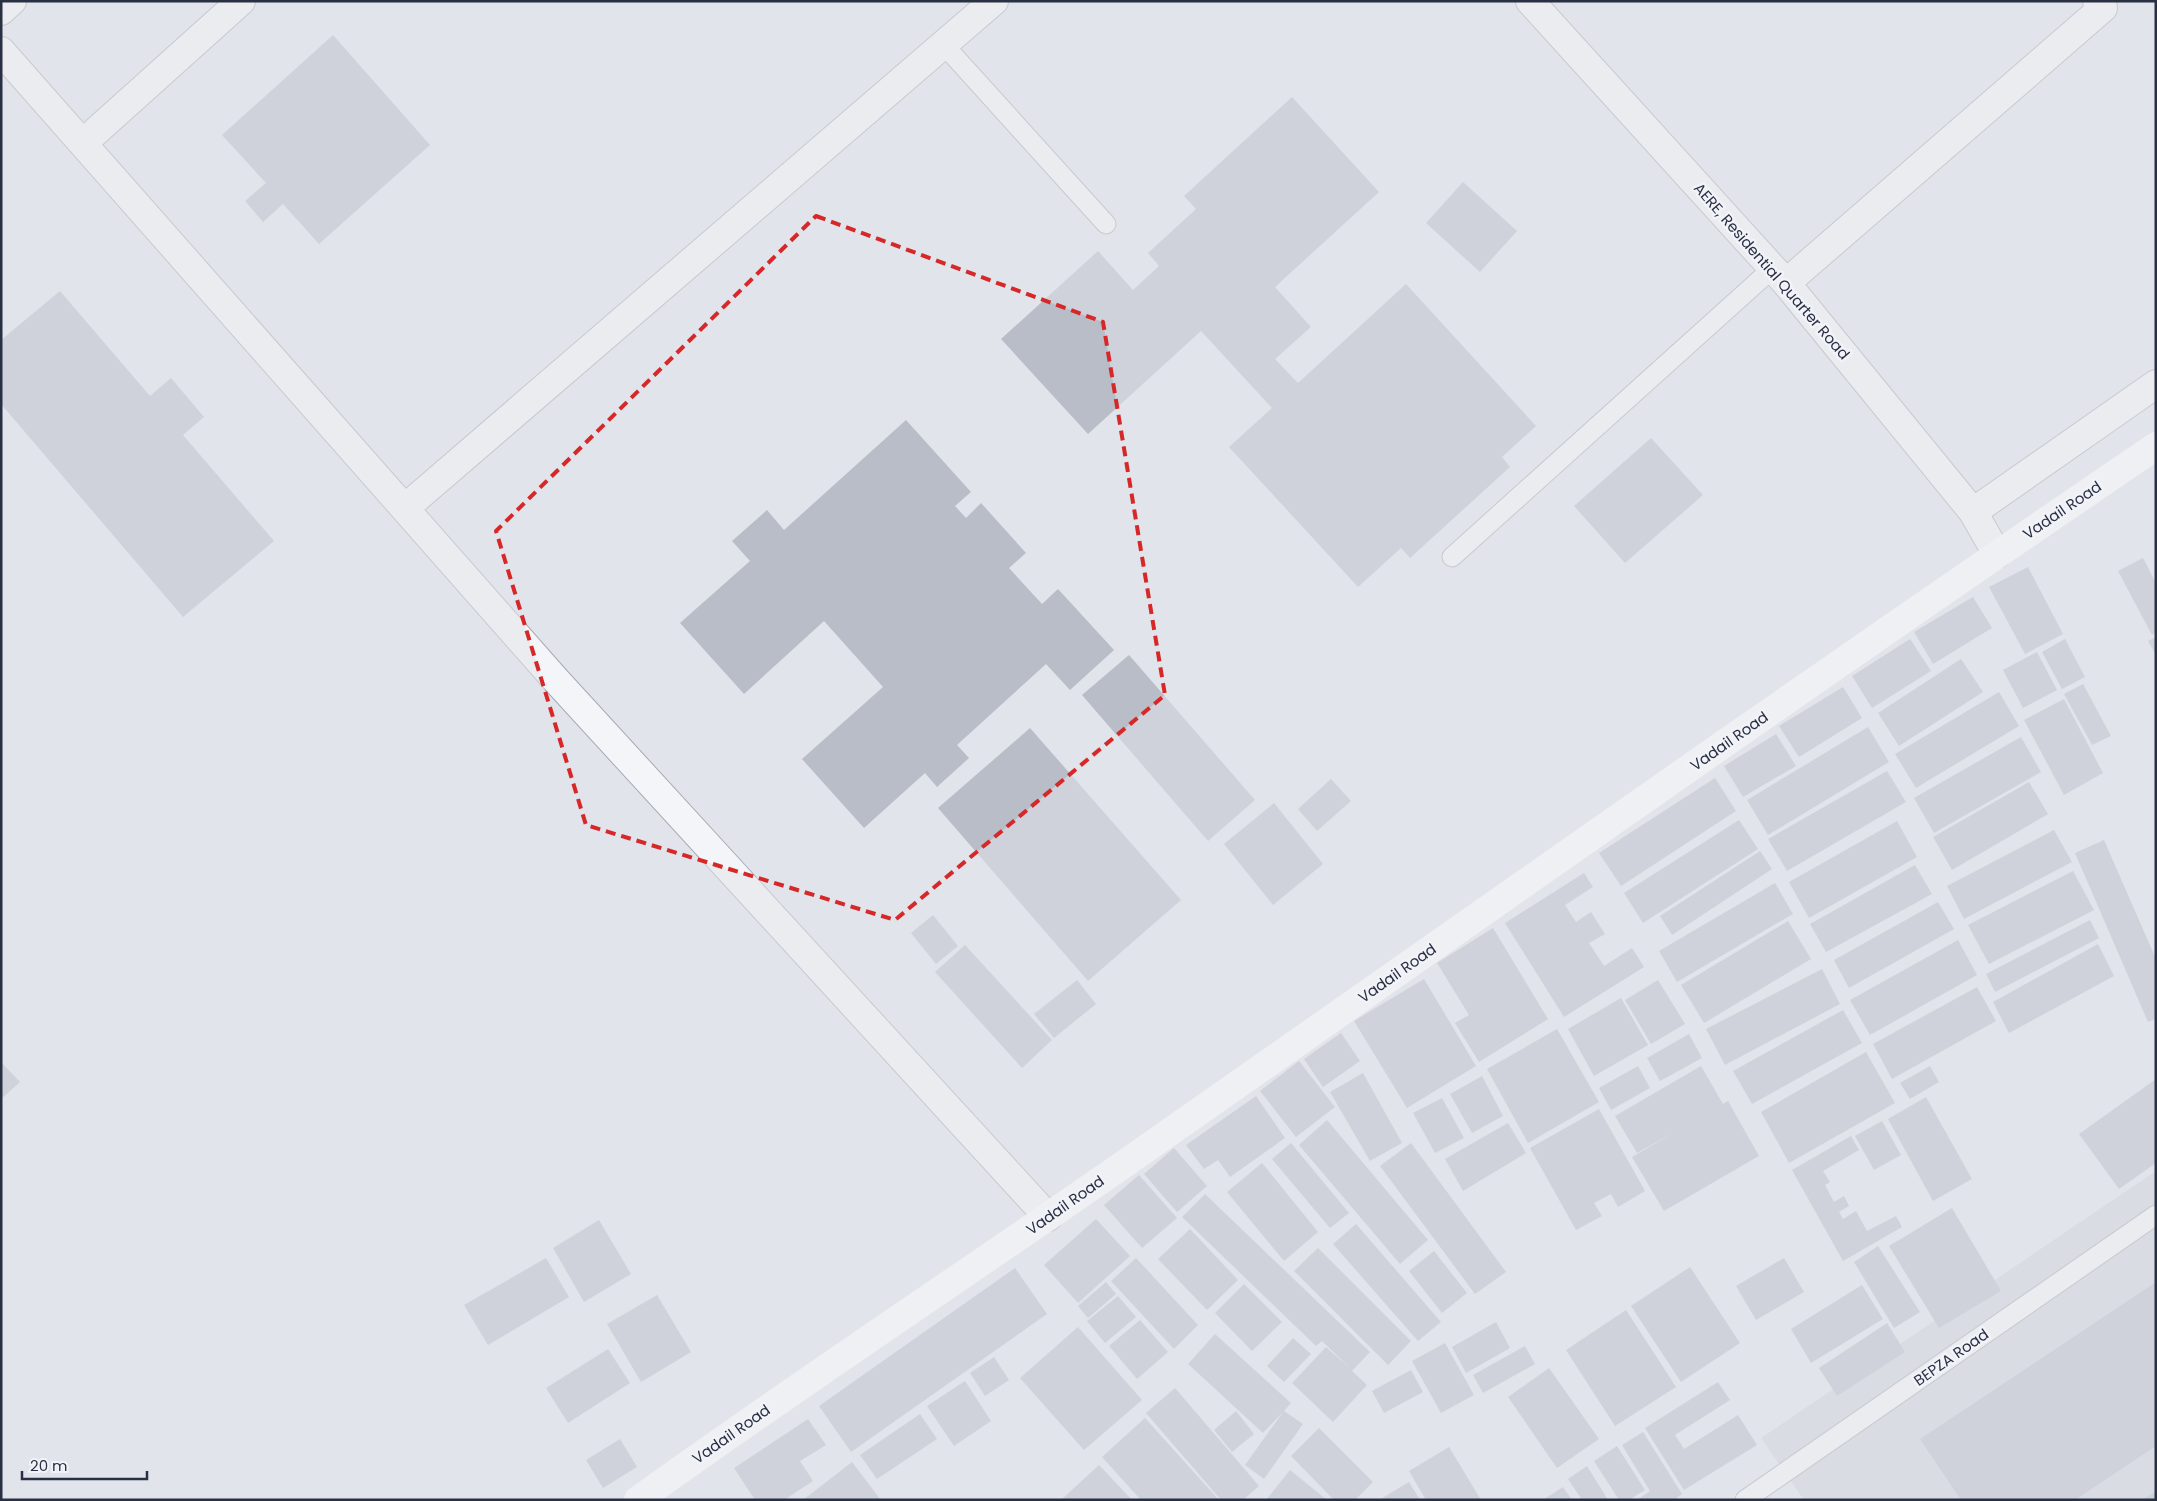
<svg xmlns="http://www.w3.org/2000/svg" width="2157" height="1501" font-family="Poppins,sans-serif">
<rect width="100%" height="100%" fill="#e1e4ea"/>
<path fill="#cfd3dc" d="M 2156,1171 L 2156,1500 L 1804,1500 L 1761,1438 Z"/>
<g fill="#b8bdc8">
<path d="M 333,35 L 430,145 L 319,244 L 283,204 L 263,222 L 245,201 L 266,183 L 222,135 Z"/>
<path d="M 1292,97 L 1379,192 L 1275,287 L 1311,327 L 1275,359 L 1298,383 L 1406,284 L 1536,426 L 1502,457 L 1510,467 L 1410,558 L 1401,548 L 1358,587 L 1229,447 L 1272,408 L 1201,331 L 1088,434 L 1001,339 L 1098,251 L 1133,290 L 1159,266 L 1148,253 L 1196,209 L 1184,196 Z"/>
<path d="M 1463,182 L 1517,231 L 1480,272 L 1426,223 Z"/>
<path d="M 60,291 L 150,396 L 171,378 L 204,417 L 183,435 L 274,541 L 183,617 L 1,404 L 1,340 Z"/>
<path d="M 906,420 L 971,492 L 955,506 L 966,518 L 981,503 L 1026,553 L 1009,568 L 1042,604 L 1058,589 L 1114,650 L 1070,690 L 1046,664 L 957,745 L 969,758 L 937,787 L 925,773 L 864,828 L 802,759 L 883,687 L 824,621 L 744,694 L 680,623 L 750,561 L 732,541 L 767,510 L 784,530 Z"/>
<path d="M 1651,438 L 1703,495 L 1625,563 L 1574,506 Z"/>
<path d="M 2143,558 L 2156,583 L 2156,632 L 2152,635 L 2118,571 Z"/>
<path d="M 2028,567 L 2063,634 L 2025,654 L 1989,587 Z"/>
<path d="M 1973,597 L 1992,628 L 1933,664 L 1914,632 Z"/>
<path d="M 2156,637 L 2156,655 L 2148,641 Z"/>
<path d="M 1910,639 L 1931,671 L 1872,708 L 1852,676 Z"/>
<path d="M 2065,639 L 2085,677 L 2062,689 L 2042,652 Z"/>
<path d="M 2037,652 L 2057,690 L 2023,708 L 2003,670 Z"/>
<path d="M 1129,655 L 1255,800 L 1208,841 L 1082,695 Z"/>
<path d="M 1961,659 L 1983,692 L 1899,746 L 1878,713 Z"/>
<path d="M 2083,684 L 2111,736 L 2092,745 L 2064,694 Z"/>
<path d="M 1843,687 L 1862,718 L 1799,757 L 1779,726 Z"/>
<path d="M 1999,692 L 2019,726 L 1916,788 L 1895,754 Z"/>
<path d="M 2064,699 L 2103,773 L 2064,795 L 2024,720 Z"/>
<path d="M 1868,727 L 1889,762 L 1768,835 L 1747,800 Z"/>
<path d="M 1030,728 L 1181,900 L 1088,981 L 938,808 Z"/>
<path d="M 1776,734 L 1796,766 L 1743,797 L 1724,766 Z"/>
<path d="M 2021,737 L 2041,772 L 1934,833 L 1914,798 Z"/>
<path d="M 1887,771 L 1906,802 L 1787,871 L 1768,839 Z"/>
<path d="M 1715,778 L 1736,811 L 1621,886 L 1599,853 Z"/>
<path d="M 1331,779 L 1351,801 L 1317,831 L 1298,809 Z"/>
<path d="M 2029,782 L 2048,814 L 1952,870 L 1933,837 Z"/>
<path d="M 1274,803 L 1323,864 L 1273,905 L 1224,844 Z"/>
<path d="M 1739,820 L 1758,849 L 1643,923 L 1624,893 Z"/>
<path d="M 1897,821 L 1917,857 L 1809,918 L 1789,882 Z"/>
<path d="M 2054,830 L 2072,862 L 1964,919 L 1947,886 Z"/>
<path d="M 2104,840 L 2156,959 L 2156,1019 L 2148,1022 L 2075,853 Z"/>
<path d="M 1760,851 L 1772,869 L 1672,935 L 1660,916 Z"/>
<path d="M 1915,865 L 1932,894 L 1826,952 L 1810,924 Z"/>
<path d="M 2073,871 L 2094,910 L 1989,964 L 1968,925 Z"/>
<path d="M 1584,873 L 1593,887 L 1565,905 L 1576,922 L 1591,912 L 1605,934 L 1589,943 L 1604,966 L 1632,948 L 1644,967 L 1564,1017 L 1505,923 Z"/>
<path d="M 1775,883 L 1793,914 L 1677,982 L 1659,951 Z"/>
<path d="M 1938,902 L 1954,929 L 1849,988 L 1834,960 Z"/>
<path d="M 933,915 L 958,946 L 936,964 L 911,933 Z"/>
<path d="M 2090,920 L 2099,938 L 1995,992 L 1986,974 Z"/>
<path d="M 1788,921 L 1811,959 L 1704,1023 L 1681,985 Z"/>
<path d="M 1493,928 L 1548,1019 L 1479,1062 L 1455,1023 L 1469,1015 L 1437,963 Z"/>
<path d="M 1958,940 L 1977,975 L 1870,1035 L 1850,1000 Z"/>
<path d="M 2098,944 L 2114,976 L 2009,1033 L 1993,1002 Z"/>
<path d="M 965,945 L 1052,1040 L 1022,1068 L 935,972 Z"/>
<path d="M 1822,969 L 1840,1004 L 1725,1065 L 1706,1029 Z"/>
<path d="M 1424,979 L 1476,1066 L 1407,1108 L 1354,1021 Z"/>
<path d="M 1077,980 L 1096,1004 L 1054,1038 L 1034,1014 Z"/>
<path d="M 1658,980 L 1685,1024 L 1651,1044 L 1625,1000 Z"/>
<path d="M 1977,987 L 1996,1021 L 1892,1079 L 1873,1044 Z"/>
<path d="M 1621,998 L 1648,1045 L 1594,1076 L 1568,1029 Z"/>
<path d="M 1843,1010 L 1862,1043 L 1752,1104 L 1733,1071 Z"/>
<path d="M 1557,1029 L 1599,1102 L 1528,1143 L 1487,1069 Z"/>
<path d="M 1341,1033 L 1360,1061 L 1323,1087 L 1304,1059 Z"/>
<path d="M 1689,1034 L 1702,1058 L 1660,1081 L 1647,1058 Z"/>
<path d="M 1866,1052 L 1895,1103 L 1789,1163 L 1761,1112 Z"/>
<path d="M 1299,1061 L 1335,1107 L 1296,1137 L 1260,1091 Z"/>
<path d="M 1,1062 L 20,1082 L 1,1099 Z"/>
<path d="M 1638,1066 L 1650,1088 L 1611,1110 L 1599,1088 Z"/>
<path d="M 1701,1066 L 1723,1104 L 1728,1101 L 1759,1156 L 1664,1211 L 1632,1157 L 1675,1132 L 1637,1153 L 1615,1116 Z"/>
<path d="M 1930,1066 L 1939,1082 L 1910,1099 L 1900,1083 Z"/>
<path d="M 1363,1073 L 1402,1143 L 1370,1161 L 1330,1092 Z"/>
<path d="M 1482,1076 L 1503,1116 L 1472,1133 L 1450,1094 Z"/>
<path d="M 2156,1079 L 2156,1163 L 2119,1189 L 2079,1134 Z"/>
<path d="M 1256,1096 L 1285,1138 L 1230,1177 L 1218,1160 L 1204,1169 L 1186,1145 Z"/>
<path d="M 1926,1097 L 1972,1179 L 1933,1201 L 1888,1119 Z"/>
<path d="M 1442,1098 L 1464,1138 L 1435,1153 L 1413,1113 Z"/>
<path d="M 1599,1109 L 1645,1191 L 1618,1207 L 1611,1194 L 1594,1203 L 1602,1216 L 1576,1230 L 1530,1148 Z"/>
<path d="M 1327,1120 L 1428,1240 L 1400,1264 L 1299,1145 Z"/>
<path d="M 1882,1121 L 1901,1155 L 1874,1170 L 1855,1136 Z"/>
<path d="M 1508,1123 L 1526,1153 L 1463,1191 L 1445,1159 Z"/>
<path d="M 1851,1136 L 1859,1150 L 1823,1171 L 1830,1182 L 1825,1185 L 1834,1202 L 1844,1196 L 1849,1206 L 1839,1212 L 1843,1219 L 1856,1211 L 1867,1231 L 1896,1216 L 1902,1227 L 1843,1261 L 1792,1170 Z"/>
<path d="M 1291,1143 L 1349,1213 L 1330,1228 L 1272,1159 Z"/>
<path d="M 1411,1143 L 1506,1272 L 1475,1294 L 1380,1166 Z"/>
<path d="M 1174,1148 L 1207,1186 L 1177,1212 L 1144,1174 Z"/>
<path d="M 1262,1163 L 1318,1232 L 1284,1261 L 1227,1192 Z"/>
<path d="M 1139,1175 L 1177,1218 L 1142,1248 L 1104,1205 Z"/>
<path d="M 1205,1194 L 1370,1352 L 1352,1371 L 1367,1385 L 1333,1422 L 1292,1383 L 1326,1347 L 1351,1369 L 1322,1341 L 1316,1346 L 1182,1217 Z"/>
<path d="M 1952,1208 L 2001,1291 L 1939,1328 L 1889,1246 Z"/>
<path d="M 1096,1219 L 1130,1256 L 1078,1303 L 1044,1265 Z"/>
<path d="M 599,1220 L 631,1274 L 584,1302 L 553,1248 Z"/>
<path d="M 1356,1224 L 1441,1322 L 1418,1341 L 1333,1244 Z"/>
<path d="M 1190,1229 L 1238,1280 L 1207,1310 L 1158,1259 Z"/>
<path d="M 1878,1246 L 1920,1312 L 1894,1328 L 1854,1262 Z"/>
<path d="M 1318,1248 L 1411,1341 L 1388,1365 L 1294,1271 Z"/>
<path d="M 1434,1251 L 1467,1293 L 1442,1313 L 1409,1271 Z"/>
<path d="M 546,1258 L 569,1297 L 488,1345 L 464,1305 Z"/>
<path d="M 1136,1258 L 1198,1325 L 1174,1349 L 1111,1281 Z"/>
<path d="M 1784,1258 L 1804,1292 L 1756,1320 L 1736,1286 Z"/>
<path d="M 1690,1267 L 1740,1343 L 1681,1382 L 1631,1306 Z"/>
<path d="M 1015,1268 L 1047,1314 L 851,1452 L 819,1406 Z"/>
<path d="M 1106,1282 L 1116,1294 L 1088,1318 L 1078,1306 Z"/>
<path d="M 2156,1282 L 2156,1446 L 2075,1500 L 1961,1500 L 1920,1439 Z"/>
<path d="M 1244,1284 L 1282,1322 L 1252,1351 L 1215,1313 Z"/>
<path d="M 1862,1285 L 1883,1319 L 1811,1363 L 1791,1329 Z"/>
<path d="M 657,1295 L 691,1352 L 641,1382 L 607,1324 Z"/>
<path d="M 1118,1296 L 1136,1317 L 1105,1343 L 1087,1321 Z"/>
<path d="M 1626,1310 L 1676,1387 L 1615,1426 L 1566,1350 Z"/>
<path d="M 1140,1320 L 1168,1352 L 1137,1379 L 1109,1346 Z"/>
<path d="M 1496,1322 L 1510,1348 L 1466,1373 L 1452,1347 Z"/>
<path d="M 1887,1323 L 1905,1352 L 1837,1396 L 1819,1368 Z"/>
<path d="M 1078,1327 L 1142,1400 L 1084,1450 L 1020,1378 Z"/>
<path d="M 1215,1334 L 1291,1403 L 1284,1411 L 1303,1424 L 1264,1479 L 1245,1465 L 1283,1412 L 1263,1433 L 1188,1364 Z"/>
<path d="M 1293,1338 L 1311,1354 L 1284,1382 L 1267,1366 Z"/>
<path d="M 1445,1343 L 1474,1395 L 1441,1413 L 1412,1361 Z"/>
<path d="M 1525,1346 L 1535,1364 L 1483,1393 L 1473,1375 Z"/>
<path d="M 608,1349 L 630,1383 L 568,1423 L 546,1388 Z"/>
<path d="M 994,1357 L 1009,1380 L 985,1396 L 970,1373 Z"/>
<path d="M 1549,1368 L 1599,1439 L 1557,1468 L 1508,1397 Z"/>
<path d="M 1411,1370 L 1423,1392 L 1384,1413 L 1372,1391 Z"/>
<path d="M 965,1381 L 991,1421 L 954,1446 L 927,1406 Z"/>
<path d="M 1718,1382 L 1730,1400 L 1675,1435 L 1684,1449 L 1738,1415 L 1757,1445 L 1684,1490 L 1645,1428 Z"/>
<path d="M 1175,1388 L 1259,1486 L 1243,1500 L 1221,1500 L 1146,1413 Z"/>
<path d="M 1236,1411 L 1254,1434 L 1232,1452 L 1214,1430 Z"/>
<path d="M 920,1414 L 937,1439 L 877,1479 L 860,1455 Z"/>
<path d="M 1145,1418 L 1219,1500 L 1141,1500 L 1102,1457 Z"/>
<path d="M 808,1419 L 826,1445 L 800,1461 L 813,1481 L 784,1500 L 755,1500 L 734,1468 Z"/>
<path d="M 1319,1428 L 1373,1482 L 1355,1500 L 1334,1500 L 1291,1456 Z"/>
<path d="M 1643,1432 L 1682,1494 L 1674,1500 L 1637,1500 L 1650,1491 L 1622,1445 Z"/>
<path d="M 620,1439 L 637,1467 L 603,1488 L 586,1460 Z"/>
<path d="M 1617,1446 L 1645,1490 L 1629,1500 L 1619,1500 L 1594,1461 Z"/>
<path d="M 1449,1447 L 1481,1500 L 1426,1500 L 1409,1471 Z"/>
<path d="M 852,1462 L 881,1500 L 803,1500 Z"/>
<path d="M 1099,1465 L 1132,1500 L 1061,1500 Z"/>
<path d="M 1587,1466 L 1608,1500 L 1582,1500 L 1568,1479 Z"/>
<path d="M 1290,1470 L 1327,1500 L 1266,1500 Z"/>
<path d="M 1409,1482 L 1420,1500 L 1379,1500 Z"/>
<path d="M 1563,1487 L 1572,1500 L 1543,1500 Z"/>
<path d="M 2156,1491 L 2156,1500 L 2142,1500 Z"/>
</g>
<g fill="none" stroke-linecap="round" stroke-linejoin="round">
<defs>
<g id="lane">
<path d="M 944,45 L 1106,224"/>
<path d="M 1452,557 L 1773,268"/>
<path d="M 1745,1500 L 2156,1215"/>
</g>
<g id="street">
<path d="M 1530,1 L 1786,283 L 1973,512 L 1997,554"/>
<path d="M 1,11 L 12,1"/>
<path d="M 1,51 L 555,679 L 1048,1217"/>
<path d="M 83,143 L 241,1"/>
<path d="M 1786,283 L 2103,8 L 2097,1"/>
<path d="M 405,508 L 994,1"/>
<path d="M 1973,512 L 2156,384"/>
</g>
</defs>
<use href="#lane" stroke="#a6aab5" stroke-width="21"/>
<use href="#street" stroke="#a6aab5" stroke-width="30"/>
<use href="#lane" stroke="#f4f5f8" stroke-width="19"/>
<use href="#street" stroke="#f4f5f8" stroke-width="28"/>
<path stroke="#fff" stroke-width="28" d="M 638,1500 C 806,1379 980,1265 1150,1146 C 1484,912 1818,676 2156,446"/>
</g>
<path d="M0 0H2157V1501H0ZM 816,216 L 1103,322 L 1165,695 L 895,920 L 586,825 L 496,531 Z" fill="#e1e4ea" fill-opacity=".55" fill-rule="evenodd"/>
<path fill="none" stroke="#d62828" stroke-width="4" stroke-dasharray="10 6" stroke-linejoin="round" d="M 816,216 L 1103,322 L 1165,695 L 895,920 L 586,825 L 496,531 Z"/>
<g text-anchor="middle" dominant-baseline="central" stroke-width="5" stroke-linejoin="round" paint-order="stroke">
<g font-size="15" fill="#293043" stroke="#f1f3f8">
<text transform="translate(1772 271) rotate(49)">AERE, Residential Quarter Road</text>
<text transform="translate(2062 510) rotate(-34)">Vadail Road</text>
<text transform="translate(1729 741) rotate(-35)">Vadail Road</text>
<text transform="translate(1397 973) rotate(-35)">Vadail Road</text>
<text transform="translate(1065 1205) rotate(-35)">Vadail Road</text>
<text transform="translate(1951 1357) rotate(-35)">BEPZA Road</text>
<text transform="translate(731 1434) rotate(-35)">Vadail Road</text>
</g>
</g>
<rect width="2157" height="1501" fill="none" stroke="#293043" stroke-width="5"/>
<path d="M22 1471v8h125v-8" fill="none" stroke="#293043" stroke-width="2.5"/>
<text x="30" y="1471" font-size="15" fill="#293043" stroke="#f1f3f8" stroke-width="4" paint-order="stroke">20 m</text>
</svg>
